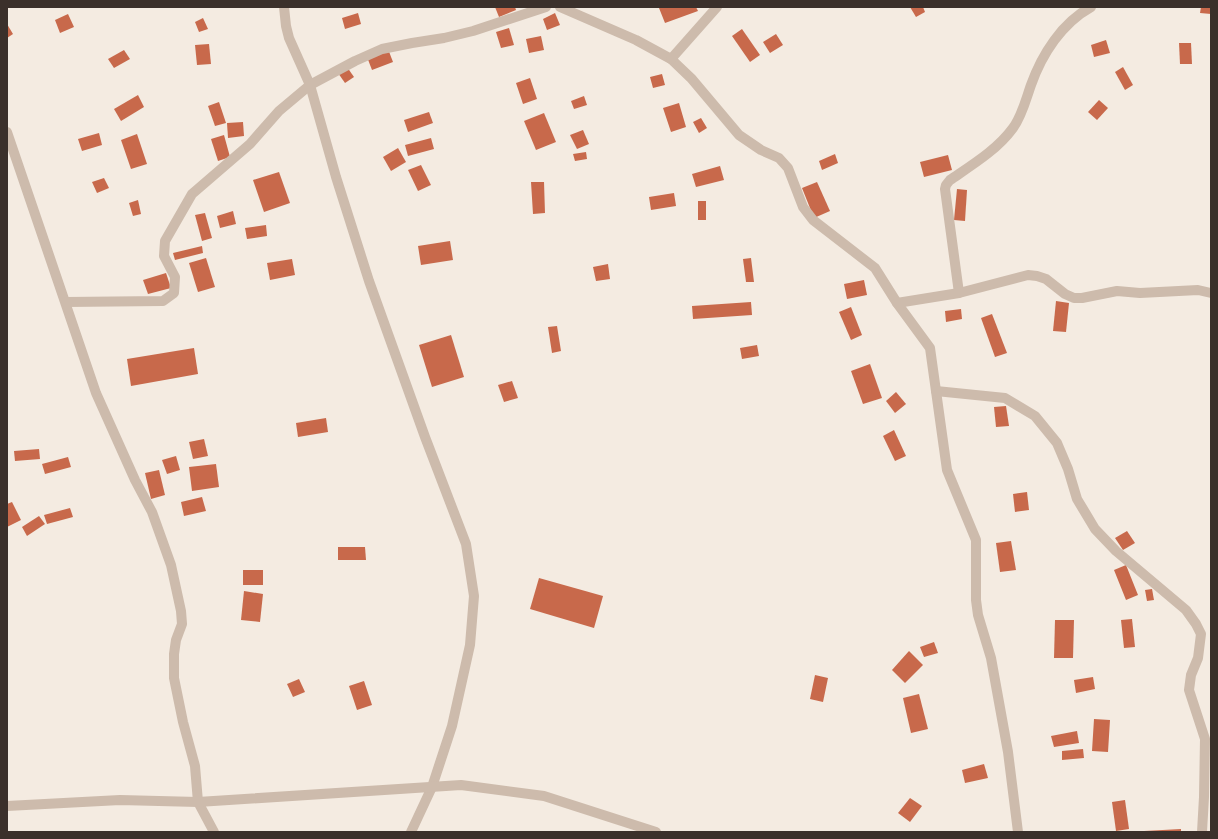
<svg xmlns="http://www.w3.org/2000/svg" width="1218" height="839" font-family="'Nunito Sans',sans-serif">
<rect width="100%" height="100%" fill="#f4ebe1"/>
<g fill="#c8694b">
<path d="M 495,7 L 515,7 L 516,10 L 499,17 Z"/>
<path d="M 663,7 L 696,7 L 698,11 L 665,23 L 659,8 Z"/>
<path d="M 910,7 L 923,7 L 925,12 L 916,17 Z"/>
<path d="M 1201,7 L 1211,7 L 1211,14 L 1200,13 Z"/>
<path d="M 358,13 L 361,24 L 345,29 L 342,18 Z"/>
<path d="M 555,13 L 560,25 L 547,30 L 543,19 Z"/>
<path d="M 68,14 L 74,27 L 60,33 L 55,20 Z"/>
<path d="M 203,18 L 208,29 L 199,32 L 195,22 Z"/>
<path d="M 7,24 L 13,34 L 7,38 Z"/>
<path d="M 509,28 L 514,45 L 501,48 L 496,32 Z"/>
<path d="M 742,29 L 760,55 L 750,62 L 732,36 Z"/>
<path d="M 776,34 L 783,45 L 770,53 L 763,42 Z"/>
<path d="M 541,36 L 544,50 L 529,53 L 526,39 Z"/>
<path d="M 1106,40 L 1110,53 L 1094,57 L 1091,45 Z"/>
<path d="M 1179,43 L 1191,43 L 1192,64 L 1180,64 Z"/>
<path d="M 209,44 L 211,64 L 197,65 L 195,45 Z"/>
<path d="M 388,49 L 393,62 L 372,70 L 367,57 Z"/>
<path d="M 124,50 L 130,59 L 114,68 L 108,59 Z"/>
<path d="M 347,67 L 354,77 L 345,83 L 338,73 Z"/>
<path d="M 1123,67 L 1133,85 L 1125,90 L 1115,72 Z"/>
<path d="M 662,74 L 665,85 L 653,88 L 650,77 Z"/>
<path d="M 530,78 L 537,99 L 523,104 L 516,83 Z"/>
<path d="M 138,95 L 144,107 L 121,121 L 114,109 Z"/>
<path d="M 584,96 L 587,105 L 574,109 L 571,101 Z"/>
<path d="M 1099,100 L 1108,108 L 1097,120 L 1088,112 Z"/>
<path d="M 219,102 L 226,123 L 215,126 L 208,106 Z"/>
<path d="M 679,103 L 686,127 L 671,132 L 663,108 Z"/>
<path d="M 429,112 L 433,123 L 408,132 L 404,120 Z"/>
<path d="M 544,113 L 556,142 L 536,150 L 524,121 Z"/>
<path d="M 701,118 L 707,128 L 699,133 L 693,122 Z"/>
<path d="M 243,122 L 244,136 L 228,138 L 227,123 Z"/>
<path d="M 583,130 L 589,144 L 577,149 L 570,135 Z"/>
<path d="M 99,133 L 102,145 L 82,151 L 78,139 Z"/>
<path d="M 137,134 L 147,164 L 131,169 L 121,140 Z"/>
<path d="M 224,135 L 230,157 L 218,161 L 211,139 Z"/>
<path d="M 431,138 L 434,149 L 408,156 L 405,145 Z"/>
<path d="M 398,148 L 406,162 L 391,171 L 383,157 Z"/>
<path d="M 586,152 L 587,159 L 575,161 L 573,154 Z"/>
<path d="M 835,154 L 838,163 L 822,170 L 819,161 Z"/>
<path d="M 948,155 L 952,170 L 924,177 L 920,162 Z"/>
<path d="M 421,165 L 431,185 L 418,191 L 408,170 Z"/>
<path d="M 720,166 L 724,180 L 696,187 L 692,174 Z"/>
<path d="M 279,172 L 290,203 L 264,212 L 253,180 Z"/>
<path d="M 104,178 L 109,188 L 97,193 L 92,182 Z"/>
<path d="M 531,182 L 544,182 L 545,213 L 533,214 Z"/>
<path d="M 817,182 L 830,211 L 814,218 L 802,188 Z"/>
<path d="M 957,189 L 967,190 L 965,221 L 954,220 Z"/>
<path d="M 674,193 L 676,206 L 651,210 L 649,197 Z"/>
<path d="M 138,200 L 141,214 L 133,216 L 129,203 Z"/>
<rect x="698" y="201" width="8" height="19"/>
<path d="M 233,211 L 236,224 L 220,228 L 217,216 Z"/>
<path d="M 205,213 L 212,238 L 202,241 L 195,215 Z"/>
<path d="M 266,225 L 267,236 L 247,239 L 245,228 Z"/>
<path d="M 450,241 L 453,260 L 421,265 L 418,246 Z"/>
<path d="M 202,246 L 203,253 L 175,260 L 173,253 Z"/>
<path d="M 206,258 L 215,287 L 198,292 L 189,263 Z"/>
<path d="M 751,258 L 754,282 L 746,282 L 743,259 Z"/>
<path d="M 292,259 L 295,275 L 270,280 L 267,263 Z"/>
<path d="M 608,264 L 610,279 L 596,281 L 593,267 Z"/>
<path d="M 166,273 L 171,288 L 148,294 L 143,280 Z"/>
<path d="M 864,280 L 867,295 L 847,299 L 844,284 Z"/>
<path d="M 1056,301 L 1069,303 L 1066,332 L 1053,331 Z"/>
<path d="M 751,302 L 752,315 L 693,319 L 692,306 Z"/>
<path d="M 851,307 L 862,335 L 851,340 L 839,312 Z"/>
<path d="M 961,309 L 962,319 L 946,322 L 945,311 Z"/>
<path d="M 992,314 L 1007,353 L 995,357 L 981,318 Z"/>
<path d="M 557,326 L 561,351 L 552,353 L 548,327 Z"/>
<path d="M 451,335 L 464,377 L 432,387 L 419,345 Z"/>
<path d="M 757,345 L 759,356 L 742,359 L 740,348 Z"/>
<path d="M 194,348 L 198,374 L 131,386 L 127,359 Z"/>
<path d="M 870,364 L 882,398 L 863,404 L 851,371 Z"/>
<path d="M 512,381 L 518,398 L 504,402 L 498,385 Z"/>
<path d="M 896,392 L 906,404 L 895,413 L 886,401 Z"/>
<path d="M 1006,406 L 1009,426 L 996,427 L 994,407 Z"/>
<path d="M 326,418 L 328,432 L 298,437 L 296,423 Z"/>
<path d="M 894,430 L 906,456 L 895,461 L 883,436 Z"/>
<path d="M 204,439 L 208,456 L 193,459 L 189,442 Z"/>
<path d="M 39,449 L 40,459 L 15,461 L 14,451 Z"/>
<path d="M 176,456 L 180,470 L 167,474 L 162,460 Z"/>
<path d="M 68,457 L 71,467 L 45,474 L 42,464 Z"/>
<path d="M 216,464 L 219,487 L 192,491 L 189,467 Z"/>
<path d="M 159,470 L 165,495 L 151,499 L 145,473 Z"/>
<path d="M 1027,492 L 1029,510 L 1015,512 L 1013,494 Z"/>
<path d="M 202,497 L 206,511 L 184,516 L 181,502 Z"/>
<path d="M 12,502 L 21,520 L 7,527 L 7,504 Z"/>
<path d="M 70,508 L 73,517 L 47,524 L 44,515 Z"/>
<path d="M 39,516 L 45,524 L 27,536 L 22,527 Z"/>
<path d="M 1127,531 L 1135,543 L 1123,550 L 1115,538 Z"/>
<path d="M 1011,541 L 1016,570 L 1000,572 L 996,543 Z"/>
<path d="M 338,547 L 365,547 L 366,560 L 338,560 Z"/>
<path d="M 1126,565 L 1138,595 L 1126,600 L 1114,570 Z"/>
<rect x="243" y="570" width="20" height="15"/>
<path d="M 539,578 L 603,596 L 594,628 L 530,609 Z"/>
<path d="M 1152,589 L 1154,600 L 1147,601 L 1145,590 Z"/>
<path d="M 244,591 L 263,594 L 260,622 L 241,620 Z"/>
<path d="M 1132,619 L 1135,647 L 1124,648 L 1121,620 Z"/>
<path d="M 1055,620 L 1074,620 L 1073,658 L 1054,658 Z"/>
<path d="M 934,642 L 938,653 L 924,657 L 920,647 Z"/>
<path d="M 909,651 L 923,665 L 905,683 L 892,670 Z"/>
<path d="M 815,675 L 828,678 L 823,702 L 810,699 Z"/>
<path d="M 1093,677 L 1095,689 L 1076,693 L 1074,680 Z"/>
<path d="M 299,679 L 305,692 L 293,697 L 287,684 Z"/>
<path d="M 364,681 L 372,705 L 357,710 L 349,686 Z"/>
<path d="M 919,694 L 928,729 L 911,733 L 903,698 Z"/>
<path d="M 1094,719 L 1110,720 L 1108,752 L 1092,751 Z"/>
<path d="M 1077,731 L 1079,743 L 1054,747 L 1051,736 Z"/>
<path d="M 1083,749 L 1084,758 L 1062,760 L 1062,751 Z"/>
<path d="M 984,764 L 988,778 L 965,783 L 962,770 Z"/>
<path d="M 910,798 L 922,806 L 910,822 L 898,813 Z"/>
<path d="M 1125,800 L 1129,829 L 1116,831 L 1112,802 Z"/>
<path d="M 1181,829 L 1181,832 L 1144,832 L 1144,831 Z"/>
</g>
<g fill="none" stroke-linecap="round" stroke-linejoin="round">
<g stroke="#cdbbac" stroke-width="10">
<path d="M 284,7 L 286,26 L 289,38 L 310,85 L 336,177 L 369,281 L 425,437 L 466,544 L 474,596 L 470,645 L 452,726 L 432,787 L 411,832"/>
<path d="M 560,7 L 636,40 L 671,59 L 691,78 L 739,135 L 761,150 L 779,158 L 788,168 L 803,207 L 813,220 L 875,268 L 897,303 L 930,348 L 947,470 L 976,540 L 976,600 L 978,615 L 991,658 L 1008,752 L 1018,832"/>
<path d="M 671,59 L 717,7"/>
<path d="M 7,132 L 96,393 L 135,480 L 152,512 L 171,565 L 181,611 L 182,624 L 176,640 L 174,654 L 174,678 L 183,722 L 195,766 L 198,802 L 214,832"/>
<path d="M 959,293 L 945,189 L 946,185 L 950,180 C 972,165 997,150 1013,128 C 1022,116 1026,99 1031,85 C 1042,54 1062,23 1091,7"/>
<path d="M 66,302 L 163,301 L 174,293 L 175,277 L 164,256 L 165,241 L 192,194 L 250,144 L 279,111 L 310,85 L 355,61 L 382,49 L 412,43 L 444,38 L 473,31 L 546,7"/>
<path d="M 897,303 L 959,293 L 1028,275 L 1037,276 L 1046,279 L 1065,294 L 1074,298 L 1082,298 L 1117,291 L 1140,293 L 1198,290 L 1211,293"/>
<path d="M 936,391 L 1005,398 L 1035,416 L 1057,443 L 1068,469 L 1077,499 L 1095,529 L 1116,551 L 1186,610 L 1196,624 L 1201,634 L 1198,658 L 1191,675 L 1189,690 L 1205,739 L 1204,797 L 1202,832"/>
<path d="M 7,806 L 120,800 L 198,802 L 461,785 L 544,796 L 656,832"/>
</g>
</g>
<rect width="1218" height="839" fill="none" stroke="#3b302b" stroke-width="16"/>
</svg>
